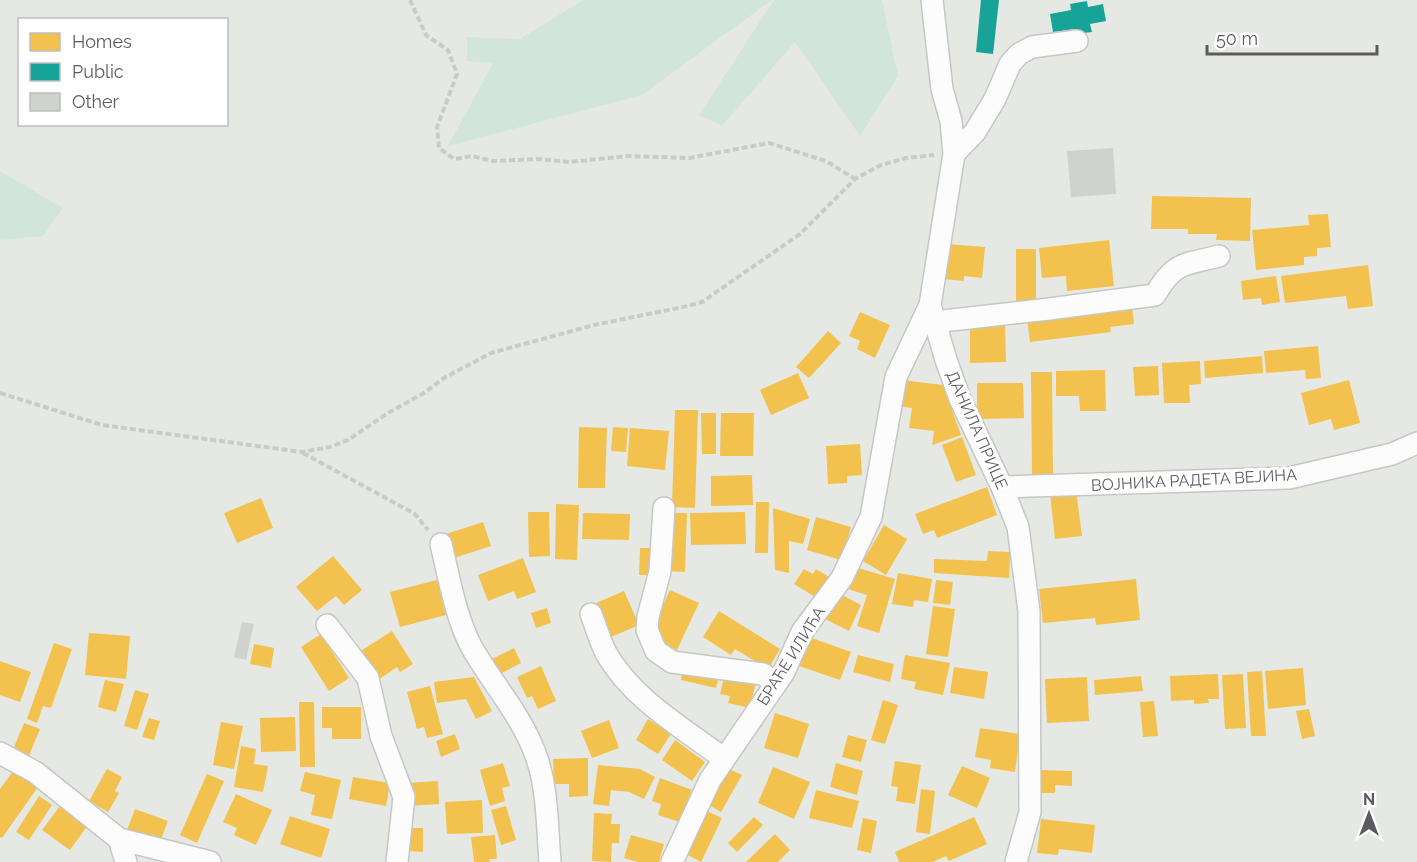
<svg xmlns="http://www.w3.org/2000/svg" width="1417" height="862" font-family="Raleway,sans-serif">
<rect width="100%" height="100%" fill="#e6e9e3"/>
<g fill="#d1e5dd">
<path d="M 583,0 L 772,0 L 642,95 L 448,146 L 493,63 L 467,61 L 467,37 L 520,39 Z"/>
<path d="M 774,0 L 882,0 L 898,76 L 860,136 L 795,42 L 722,126 L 699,115 Z"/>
<path d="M 0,171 L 63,208 L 43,236 L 0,240 Z"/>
</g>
<g fill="#f2c14e">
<path d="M 1152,196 L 1251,198 L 1250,241 L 1216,240 L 1217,234 L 1188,234 L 1188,229 L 1151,229 Z"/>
<path d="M 1328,214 L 1331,247 L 1317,248 L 1317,256 L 1304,257 L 1304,265 L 1256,270 L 1252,230 L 1309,225 L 1308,215 Z"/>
<path d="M 1109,240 L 1114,286 L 1067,291 L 1066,276 L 1042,278 L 1039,248 Z"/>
<path d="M 947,244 L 985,247 L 982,278 L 964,276 L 964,281 L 944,279 Z"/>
<rect x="1016" y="249" width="20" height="56"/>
<path d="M 1368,265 L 1373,306 L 1348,309 L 1346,296 L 1285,303 L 1281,276 Z"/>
<path d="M 1276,276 L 1280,302 L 1262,305 L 1261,298 L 1243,300 L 1241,281 Z"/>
<path d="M 1132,305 L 1134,324 L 1110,327 L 1111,332 L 1030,342 L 1027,318 Z"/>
<path d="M 860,312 L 890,325 L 875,358 L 857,349 L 860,341 L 849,336 Z"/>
<path d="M 970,323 L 1005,323 L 1006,362 L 970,363 Z"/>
<path d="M 828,331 L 841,343 L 809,378 L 796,367 Z"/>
<path d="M 1318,346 L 1321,378 L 1306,379 L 1305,370 L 1266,373 L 1264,351 Z"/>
<path d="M 1262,356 L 1263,373 L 1205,378 L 1204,361 Z"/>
<path d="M 1200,361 L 1201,384 L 1189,385 L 1190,403 L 1164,403 L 1162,363 Z"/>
<path d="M 1158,366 L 1159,395 L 1135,396 L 1133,367 Z"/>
<path d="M 1105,370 L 1106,411 L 1080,411 L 1079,396 L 1056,396 L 1056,371 Z"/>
<path d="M 1031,372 L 1052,372 L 1053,476 L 1032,476 Z"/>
<path d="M 798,373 L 809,398 L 771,415 L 760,390 Z"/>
<path d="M 901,380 L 943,385 L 961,435 L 932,445 L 934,431 L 909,428 L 912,408 L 898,406 Z"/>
<path d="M 1349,380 L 1360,423 L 1334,430 L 1331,419 L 1309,425 L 1301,393 Z"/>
<path d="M 977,383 L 1023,383 L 1024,418 L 977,419 Z"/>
<path d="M 675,410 L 698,410 L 695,508 L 672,507 Z"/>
<path d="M 701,413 L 716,413 L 716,454 L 702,454 Z"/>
<path d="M 721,413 L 754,413 L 753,456 L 720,456 Z"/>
<path d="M 579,427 L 607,428 L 605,488 L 578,488 Z"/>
<path d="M 613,427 L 628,428 L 626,452 L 611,451 Z"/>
<path d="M 630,428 L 669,431 L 665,470 L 627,466 Z"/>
<path d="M 962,437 L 976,475 L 956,482 L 942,445 Z"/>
<path d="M 860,444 L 862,475 L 847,476 L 847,483 L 828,484 L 826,446 Z"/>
<path d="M 752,475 L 753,505 L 711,506 L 711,476 Z"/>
<path d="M 987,487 L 997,515 L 937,538 L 934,530 L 923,534 L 915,514 Z"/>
<path d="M 1076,490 L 1082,536 L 1055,539 L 1050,493 Z"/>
<path d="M 261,498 L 273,528 L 237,543 L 224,513 Z"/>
<path d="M 756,502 L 769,502 L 768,553 L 755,553 Z"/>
<path d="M 556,504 L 579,505 L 577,560 L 555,559 Z"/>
<path d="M 773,508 L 810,519 L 803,544 L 789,541 L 789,573 L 775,570 Z"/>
<path d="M 528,512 L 549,512 L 550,556 L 529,557 Z"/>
<path d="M 745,512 L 746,544 L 691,545 L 690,513 Z"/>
<path d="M 583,513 L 630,514 L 629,540 L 582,539 Z"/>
<path d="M 669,513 L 687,513 L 685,572 L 667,571 Z"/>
<path d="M 816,517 L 851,527 L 841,560 L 807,550 Z"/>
<path d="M 483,522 L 491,546 L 454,558 L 446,534 Z"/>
<path d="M 884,525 L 907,539 L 886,575 L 863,561 Z"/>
<path d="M 640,548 L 654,548 L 654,575 L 639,575 Z"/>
<path d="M 988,551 L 1010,552 L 1009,578 L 934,573 L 934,559 L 987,561 Z"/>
<path d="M 333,556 L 362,590 L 344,605 L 336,596 L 317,611 L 296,587 Z"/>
<path d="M 523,558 L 536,592 L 517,599 L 514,591 L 488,601 L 478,575 Z"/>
<path d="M 855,567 L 895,579 L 879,633 L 857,626 L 867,595 L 848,589 Z"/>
<path d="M 804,569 L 813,574 L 816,569 L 829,577 L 817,598 L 794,584 Z"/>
<path d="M 898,573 L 932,579 L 928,602 L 914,600 L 913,607 L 892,604 Z"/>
<path d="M 1136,579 L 1140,620 L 1096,625 L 1095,618 L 1043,623 L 1039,589 Z"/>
<path d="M 437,580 L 446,615 L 400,627 L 390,592 Z"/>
<path d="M 936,580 L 953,582 L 950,605 L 933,603 Z"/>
<path d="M 670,590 L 699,603 L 677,650 L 657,641 L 660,633 L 652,629 Z"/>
<path d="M 624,591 L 639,625 L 611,637 L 596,603 Z"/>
<path d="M 838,593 L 861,605 L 849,631 L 825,619 Z"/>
<path d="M 933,606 L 955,609 L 948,657 L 926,654 Z"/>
<path d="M 547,608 L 551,623 L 536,628 L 531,613 Z"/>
<path d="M 719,611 L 780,649 L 768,669 L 735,649 L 731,655 L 703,637 Z"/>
<path d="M 392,631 L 413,664 L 400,672 L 397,667 L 378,680 L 359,652 Z"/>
<path d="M 89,633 L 130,636 L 126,679 L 85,675 Z"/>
<path d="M 321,634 L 349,678 L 329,691 L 301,647 Z"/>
<path d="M 809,637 L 851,652 L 840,680 L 799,666 Z"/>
<path d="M 54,643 L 72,649 L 51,708 L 43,706 L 37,723 L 27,719 Z"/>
<path d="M 254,644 L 274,648 L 271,668 L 250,664 Z"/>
<path d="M 514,648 L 521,663 L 498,675 L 490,660 Z"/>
<path d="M 858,655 L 894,664 L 890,682 L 853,672 Z"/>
<path d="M 905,655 L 950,663 L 943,695 L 914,689 L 916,682 L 901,679 Z"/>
<path d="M 0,661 L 31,672 L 20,702 L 0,695 Z"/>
<path d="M 541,666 L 556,701 L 538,709 L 532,696 L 527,698 L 517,677 Z"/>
<path d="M 954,667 L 988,672 L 984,699 L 950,693 Z"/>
<path d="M 683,668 L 719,676 L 716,688 L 681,680 Z"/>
<path d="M 1303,668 L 1306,705 L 1268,709 L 1265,671 Z"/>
<path d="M 1262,671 L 1266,736 L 1251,736 L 1247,672 Z"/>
<path d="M 725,674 L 756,682 L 750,708 L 728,703 L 730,696 L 720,694 Z"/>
<path d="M 1218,674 L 1219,699 L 1208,699 L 1209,703 L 1194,704 L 1194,700 L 1171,701 L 1170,676 Z"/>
<path d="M 1243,674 L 1246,728 L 1225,729 L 1222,675 Z"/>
<path d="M 1141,676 L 1143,691 L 1095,695 L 1094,680 Z"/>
<path d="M 474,677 L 492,711 L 476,719 L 466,699 L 437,703 L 434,682 Z"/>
<path d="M 1087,677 L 1089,721 L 1047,723 L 1045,679 Z"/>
<path d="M 105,680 L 124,684 L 116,712 L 98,707 Z"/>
<path d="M 430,686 L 443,734 L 427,738 L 424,727 L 417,729 L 407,692 Z"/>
<path d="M 135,690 L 149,694 L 137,730 L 124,726 Z"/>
<path d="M 883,700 L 898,705 L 885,744 L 871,740 Z"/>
<path d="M 1154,701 L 1158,736 L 1143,737 L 1140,702 Z"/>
<path d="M 299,702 L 314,702 L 315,767 L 300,767 Z"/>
<path d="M 322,707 L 361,707 L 361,739 L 332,739 L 332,728 L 322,728 Z"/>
<path d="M 1309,709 L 1315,736 L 1302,739 L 1296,711 Z"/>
<path d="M 775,713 L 809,724 L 798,758 L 764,748 Z"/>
<path d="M 295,717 L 296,751 L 261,752 L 260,718 Z"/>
<path d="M 149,718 L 160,721 L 154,740 L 142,737 Z"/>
<path d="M 648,719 L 671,734 L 658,754 L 636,740 Z"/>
<path d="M 609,720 L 619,748 L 592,758 L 581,731 Z"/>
<path d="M 221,722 L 243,726 L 234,769 L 213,765 Z"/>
<path d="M 24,723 L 40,729 L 28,758 L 12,752 Z"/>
<path d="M 980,728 L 1020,734 L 1015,772 L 990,768 L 991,760 L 975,757 Z"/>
<path d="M 455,734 L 460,749 L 441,757 L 436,741 Z"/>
<path d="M 848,735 L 867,740 L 861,762 L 842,757 Z"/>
<path d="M 675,740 L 705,762 L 692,781 L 662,760 Z"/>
<path d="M 241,746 L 256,749 L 254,764 L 268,766 L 263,792 L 234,787 Z"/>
<path d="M 588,758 L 588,796 L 569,797 L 569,784 L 554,784 L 553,759 Z"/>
<path d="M 895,761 L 921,765 L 915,804 L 896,801 L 898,787 L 891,786 Z"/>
<path d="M 503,763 L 510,786 L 502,788 L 505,801 L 490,806 L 480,770 Z"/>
<path d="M 836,763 L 863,771 L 857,795 L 830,787 Z"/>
<path d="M 598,765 L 640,769 L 655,777 L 644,799 L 629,792 L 611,790 L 609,806 L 593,804 Z"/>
<path d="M 962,766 L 990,778 L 977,808 L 948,795 Z"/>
<path d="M 773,767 L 810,782 L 794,819 L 758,803 Z"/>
<path d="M 727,768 L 742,775 L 721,812 L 707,804 Z"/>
<path d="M 107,769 L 122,777 L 115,791 L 119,793 L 108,812 L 89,801 Z"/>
<path d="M 14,770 L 38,787 L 2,838 L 0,837 L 0,789 Z"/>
<path d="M 1039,770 L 1072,771 L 1072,786 L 1055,785 L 1055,793 L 1038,793 Z"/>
<path d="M 305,772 L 341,780 L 332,819 L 311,815 L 315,795 L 300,791 Z"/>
<path d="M 207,774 L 224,781 L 197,843 L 180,835 Z"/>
<path d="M 353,777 L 390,783 L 386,806 L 349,799 Z"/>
<path d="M 660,778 L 692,790 L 680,822 L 658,815 L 661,804 L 652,801 Z"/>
<path d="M 438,781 L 439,804 L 407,806 L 406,783 Z"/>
<path d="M 921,789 L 935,791 L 930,834 L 916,832 Z"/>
<path d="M 816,790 L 859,801 L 852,828 L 809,818 Z"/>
<path d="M 236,794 L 272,810 L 256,845 L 234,835 L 237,828 L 223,822 Z"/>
<path d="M 39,796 L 52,805 L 29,840 L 16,832 Z"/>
<path d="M 482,800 L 483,833 L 447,834 L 445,802 Z"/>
<path d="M 60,806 L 88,825 L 70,850 L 42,830 Z"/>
<path d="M 506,806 L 516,840 L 501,845 L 491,810 Z"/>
<path d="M 135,809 L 168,821 L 160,842 L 127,830 Z"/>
<path d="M 705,810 L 722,818 L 701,862 L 684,853 Z"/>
<path d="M 594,813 L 612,814 L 611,824 L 620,824 L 619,843 L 612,843 L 611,862 L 592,861 Z"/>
<path d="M 290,816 L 330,829 L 321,858 L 280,844 Z"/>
<path d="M 754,817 L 763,825 L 737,852 L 728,843 Z"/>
<path d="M 974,817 L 987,844 L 949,861 L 946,856 L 933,862 L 899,862 L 895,852 Z"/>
<path d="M 863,818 L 877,821 L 871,853 L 857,850 Z"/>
<path d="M 1041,819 L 1095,825 L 1092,853 L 1059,849 L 1058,855 L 1037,853 Z"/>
<path d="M 408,828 L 423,828 L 423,852 L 408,851 Z"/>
<path d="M 775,834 L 790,850 L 778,862 L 746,862 Z"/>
<path d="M 495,835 L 497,859 L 489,859 L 490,862 L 474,862 L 471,837 Z"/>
<path d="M 631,835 L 664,844 L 659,862 L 638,862 L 624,858 Z"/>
</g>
<g fill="#17a398">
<path d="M 981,0 L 999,0 L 993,54 L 976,52 Z"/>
<path d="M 1087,1 L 1088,7 L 1103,4 L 1106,21 L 1090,24 L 1092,32 L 1075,34 L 1074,29 L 1053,32 L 1050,14 L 1071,10 L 1070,4 Z"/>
</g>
<g fill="#d0d2ce">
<path d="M 1113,148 L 1116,194 L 1071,197 L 1067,151 Z"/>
<path d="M 242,622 L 254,624 L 246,660 L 234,657 Z"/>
</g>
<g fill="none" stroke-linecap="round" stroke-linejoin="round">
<defs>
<g id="minor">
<path d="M 932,0 L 942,89 L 951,121 L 954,154 L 930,305 L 946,360 L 960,399 L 1002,487 L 1018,527 L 1029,611 L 1030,812 L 1016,862"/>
<path d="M 954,154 L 975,132 L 995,99 L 1010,64 L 1019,54 L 1032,47 L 1077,41"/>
<path d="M 934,322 L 1049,309 L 1155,295 C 1174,261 1185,265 1219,256"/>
<path d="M 1002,487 L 1289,478 L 1392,454 L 1417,443"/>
<path d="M 664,508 L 660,571 L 648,617 L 647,630 L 656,651 L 672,662 L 763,674 L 775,683"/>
<path d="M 441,544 C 449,577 455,615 471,646 C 491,682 520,713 535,753 C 548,787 547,825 550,862"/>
<path d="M 591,614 C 596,627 600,641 606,653 C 632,699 683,728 723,758"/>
<path d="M 327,625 L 368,678 L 381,736 L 404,797 L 397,862"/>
<path d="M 0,753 L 35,772 L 119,839 L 210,862"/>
<path d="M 119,839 L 126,862"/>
<path d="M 672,862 L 710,780 L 784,672 L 802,632 L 842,578 L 871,517 L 896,377 L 930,305"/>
</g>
</defs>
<use href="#minor" stroke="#c6c7c5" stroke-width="24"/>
<g stroke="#c8cbcc" stroke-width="4" stroke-dasharray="6 3" stroke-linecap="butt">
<path d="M 410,0 L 426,35 L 448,50 L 457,74 L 437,127 L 439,148 L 454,159 L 472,156 L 492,161 L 539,159 L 569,162 L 628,156 L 689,158 L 769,143 L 826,161 L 855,179"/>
<path d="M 0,393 L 102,425 L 302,452 L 330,447 L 348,440 L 388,413 L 424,393 L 444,378 L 491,353 L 594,325 L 688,306 L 702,302 L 800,234 L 855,179 L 881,165 L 906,158 L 934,155"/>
<path d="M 303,453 L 415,514 L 428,530"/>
</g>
<use href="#minor" stroke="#fbfcfb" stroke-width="21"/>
</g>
<g text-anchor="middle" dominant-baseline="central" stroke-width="6" stroke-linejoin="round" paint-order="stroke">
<g font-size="16" fill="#5c5a61" stroke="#fff">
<text transform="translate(977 430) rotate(66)">ДАНИЛА ПРИЦЕ</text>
<text transform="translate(1194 480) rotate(-3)">ВОЈНИКА РАДЕТА ВЕЈИНА</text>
<text transform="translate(791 656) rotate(-58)">БРАЋЕ ИЛИЋА</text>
</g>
</g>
<rect x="18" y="18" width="210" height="108" fill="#ffffff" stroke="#bebdc0" stroke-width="1.5"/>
<rect x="30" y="33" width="30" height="18" fill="#f2c14e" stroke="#bebdc0" stroke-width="1.5"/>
<text x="72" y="48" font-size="18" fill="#5c5a61">Homes</text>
<rect x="30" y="63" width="30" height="18" fill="#17a398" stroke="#bebdc0" stroke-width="1.5"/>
<text x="72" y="78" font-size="18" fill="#5c5a61">Public</text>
<rect x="30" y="93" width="30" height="18" fill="#d0d2ce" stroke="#bebdc0" stroke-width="1.5"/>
<text x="72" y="108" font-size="18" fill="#5c5a61">Other</text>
<g transform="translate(1369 814)" stroke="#ffffff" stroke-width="4.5" paint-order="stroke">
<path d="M0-4.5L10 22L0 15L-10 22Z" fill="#5c5a61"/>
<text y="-9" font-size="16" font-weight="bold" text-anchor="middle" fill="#5c5a61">N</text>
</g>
<path d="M1207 45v9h170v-9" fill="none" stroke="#5c5a61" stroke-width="3"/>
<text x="1216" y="45" font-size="18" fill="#5c5a61" stroke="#ffffff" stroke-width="4.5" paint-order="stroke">50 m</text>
</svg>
